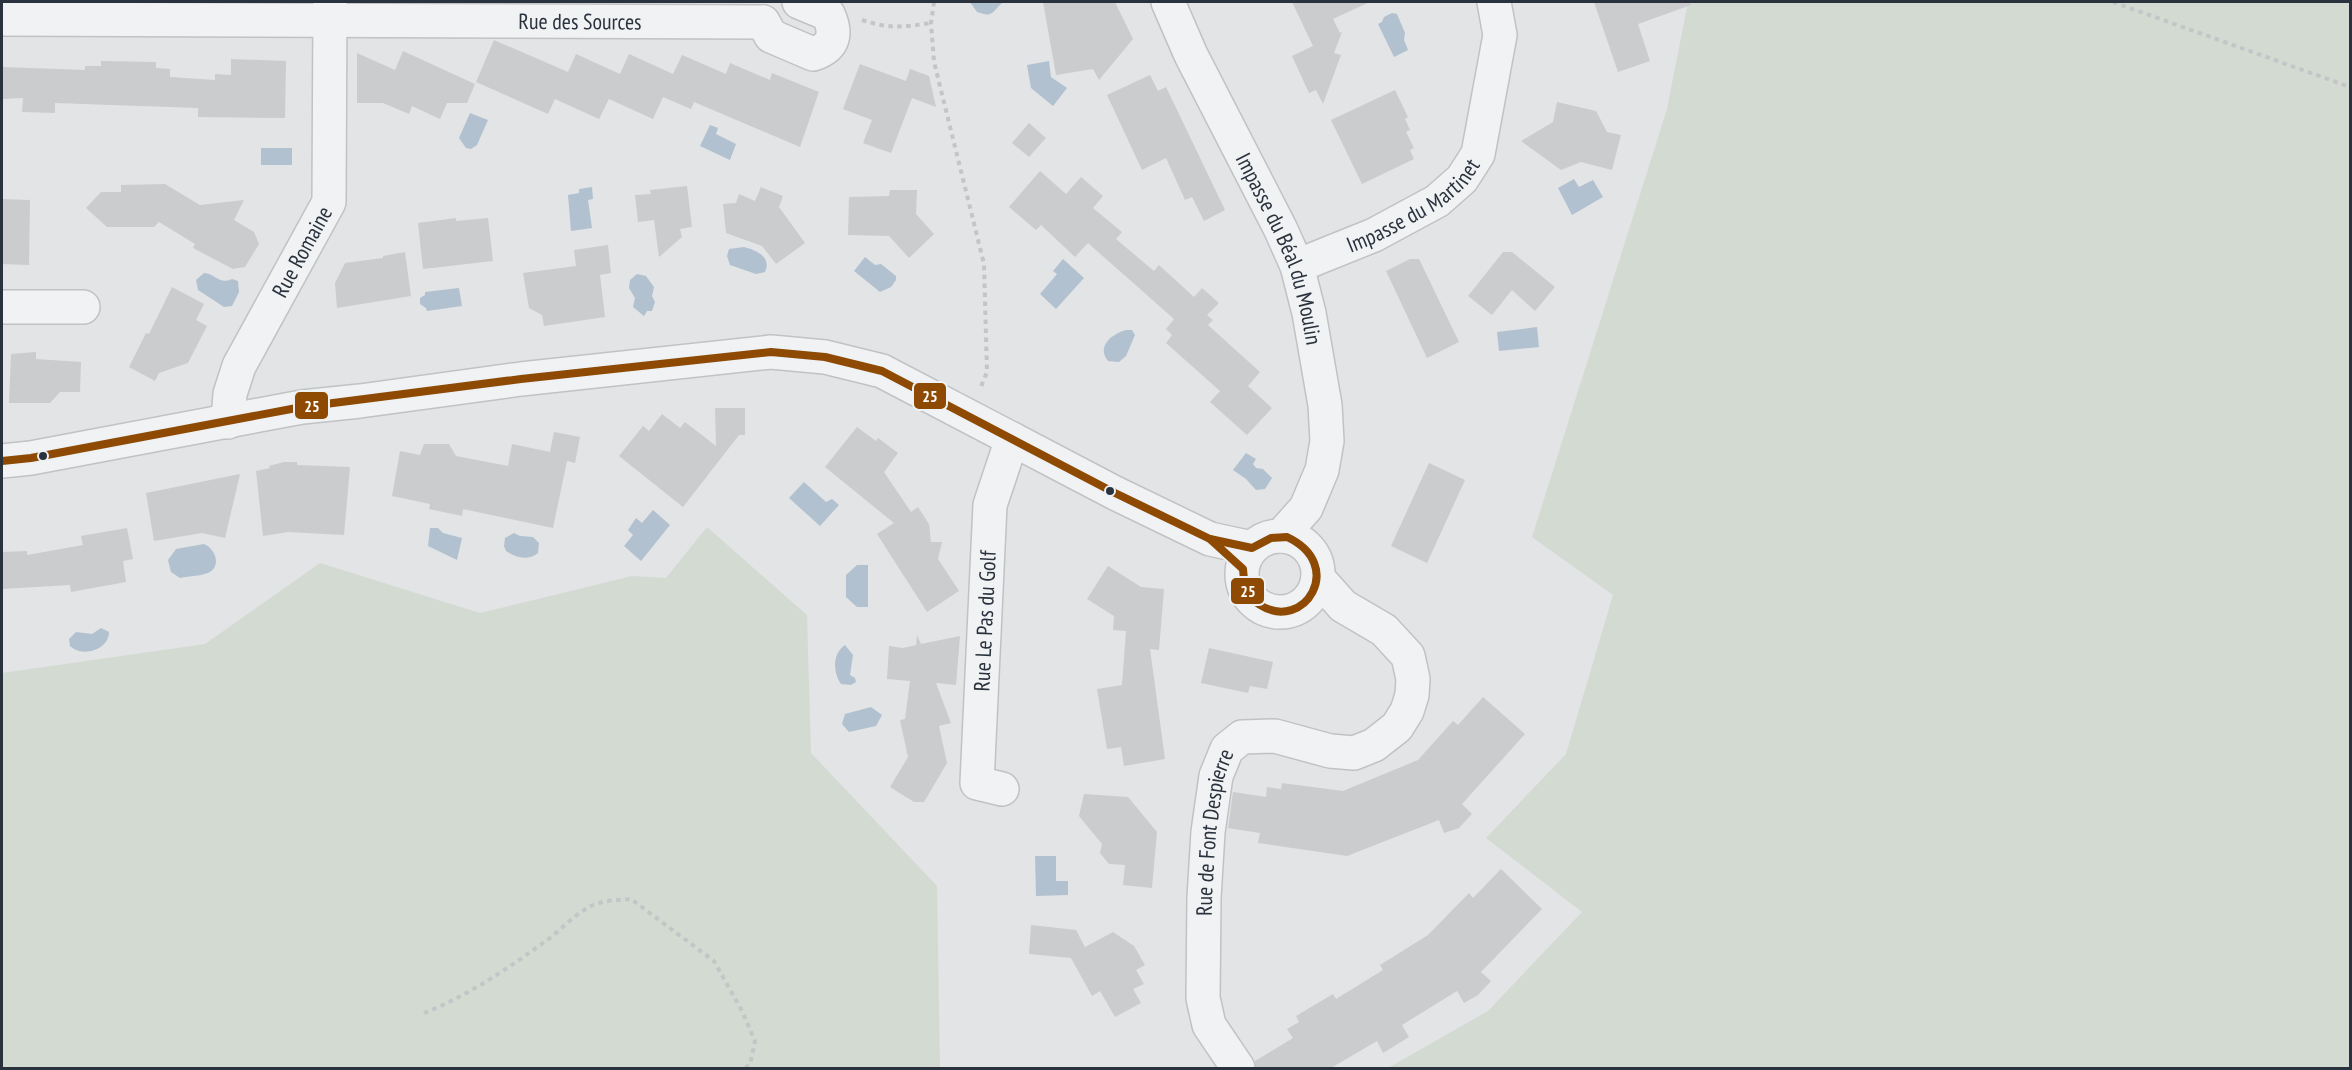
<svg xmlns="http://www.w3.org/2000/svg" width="2352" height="1070" font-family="'PT Sans Narrow',sans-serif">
<rect width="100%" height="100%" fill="#e2e4e6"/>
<g fill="#d3dad2">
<path d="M 1688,2 L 2350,2 L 2350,1068 L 1388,1068 L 1488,1011 L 1582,912 L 1486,838 L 1566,754 L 1613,595 L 1532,537 L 1667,109 Z"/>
<path d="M 707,527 L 807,615 L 811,753 L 937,886 L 940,1068 L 2,1068 L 2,673 L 205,644 L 320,563 L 480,613 L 632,576 L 666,578 Z"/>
</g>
<g fill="#b2c1cf">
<path d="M 970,2 L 1003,2 C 992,12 993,18 977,12 Z"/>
<path d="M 1392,13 L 1397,14 L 1405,33 L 1404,40 L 1408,50 L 1394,57 L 1378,24 L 1382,22 L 1384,17 Z"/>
<path d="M 1049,61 L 1051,77 L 1067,88 L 1053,106 L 1031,88 L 1027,65 Z"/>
<path d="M 470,113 L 488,120 L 477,145 L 471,149 L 466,148 L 459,138 Z"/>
<path d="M 710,125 L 718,128 L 716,134 L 736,144 L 730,160 L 700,146 Z"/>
<rect x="261" y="148" width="31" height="17"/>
<path d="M 1574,179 L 1579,187 L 1593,180 L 1603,197 L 1572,215 L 1558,188 Z"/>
<path d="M 592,187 L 593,199 L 588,200 L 592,228 L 571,231 L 568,195 L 579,193 L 579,189 Z"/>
<path d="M 744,247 C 756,250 772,257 765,272 L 756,274 L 730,265 L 727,256 L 729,249 Z"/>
<path d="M 865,257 L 875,265 L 881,264 L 896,276 L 896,280 L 891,287 L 880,292 L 854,271 Z"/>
<path d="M 1063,259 L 1084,278 L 1056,309 L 1040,294 L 1057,274 L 1053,271 Z"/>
<path d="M 204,273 C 216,274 219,285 232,279 L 238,281 L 239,292 L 232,306 L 224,307 L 198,290 L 196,280 Z"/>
<path d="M 637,274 L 646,276 L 654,287 L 652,296 L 655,302 L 652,311 L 647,311 L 644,316 L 633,307 L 635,298 L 629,288 L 630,280 Z"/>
<path d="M 459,288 L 462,306 L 427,311 L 426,308 L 420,304 L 420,298 L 425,295 L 425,292 Z"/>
<path d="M 1537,327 L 1539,347 L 1499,351 L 1497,332 Z"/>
<path d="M 1126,330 L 1132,330 L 1135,335 L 1126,356 L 1119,362 L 1108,361 C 1096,346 1112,334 1126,330 Z"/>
<path d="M 1246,453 L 1256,459 L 1253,464 L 1256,468 L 1263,469 L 1272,478 L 1265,489 L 1256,490 L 1246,479 L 1233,470 Z"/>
<path d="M 804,482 L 826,502 L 832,499 L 839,505 L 820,526 L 789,498 Z"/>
<path d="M 653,510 L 670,525 L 641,561 L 624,546 L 633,535 L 628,530 L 636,518 L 642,523 Z"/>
<path d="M 430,528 L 438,528 L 443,533 L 462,538 L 457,560 L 428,546 Z"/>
<path d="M 514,533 L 520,536 L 533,537 L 539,543 L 538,553 C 528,561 516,558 506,551 L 504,546 L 505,538 Z"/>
<path d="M 204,544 C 214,548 222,564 210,572 C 203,576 189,576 180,578 L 171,572 L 168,560 L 176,549 Z"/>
<path d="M 857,565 L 868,565 L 868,607 L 857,607 L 846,597 L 846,575 Z"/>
<path d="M 101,628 L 109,632 C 109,650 82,658 70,646 L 69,639 L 76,632 L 92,634 Z"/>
<path d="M 845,645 L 853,655 L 850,675 L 855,678 L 856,682 L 851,685 L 841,684 C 833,672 832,654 845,645 Z"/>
<path d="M 871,707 L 882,715 L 876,726 L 849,732 L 842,724 L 845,714 Z"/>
<path d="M 1035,856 L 1056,856 L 1056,881 L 1068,881 L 1068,895 L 1036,896 Z"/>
</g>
<g fill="#caccce">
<path d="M 1043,2 L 1115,2 L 1133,39 L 1099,80 L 1093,69 L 1056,75 Z"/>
<path d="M 1292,2 L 1370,2 L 1333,19 L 1340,33 L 1342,32 L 1334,53 L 1341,55 L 1323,104 L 1316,90 L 1309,93 L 1292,56 L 1313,46 Z"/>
<path d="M 1594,2 L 1690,2 L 1691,5 L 1638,24 L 1650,61 L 1618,72 Z"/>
<path d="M 494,40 L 568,72 L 576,54 L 620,74 L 629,54 L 673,74 L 682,55 L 726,74 L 730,63 L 770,80 L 772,73 L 819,92 L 800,147 L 694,102 L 691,109 L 663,97 L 653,119 L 609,99 L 599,119 L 555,99 L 548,114 L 476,82 Z"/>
<path d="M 403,51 L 475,84 L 467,103 L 447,103 L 440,119 L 412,106 L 409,114 L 383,103 L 357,103 L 357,53 L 395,70 Z"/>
<path d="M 231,59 L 286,61 L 285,118 L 198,117 L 198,108 L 55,103 L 55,113 L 22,112 L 23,98 L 2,99 L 2,67 L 85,70 L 85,66 L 101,66 L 101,61 L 156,62 L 156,68 L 170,69 L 170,77 L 215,80 L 215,74 L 231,75 Z"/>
<path d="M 860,64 L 906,81 L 910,69 L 929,76 L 936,107 L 912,98 L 891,153 L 863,143 L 872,120 L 843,109 Z"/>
<path d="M 1150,75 L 1158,91 L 1166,87 L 1225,210 L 1204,221 L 1192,197 L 1185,200 L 1166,158 L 1142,170 L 1107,95 Z"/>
<path d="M 1395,90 L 1408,117 L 1405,119 L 1410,130 L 1406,132 L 1414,148 L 1410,150 L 1414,159 L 1362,184 L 1331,120 Z"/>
<path d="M 1557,102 L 1596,111 L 1607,132 L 1621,135 L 1612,170 L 1581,162 L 1561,170 L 1521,141 L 1553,122 Z"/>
<path d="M 1029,123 L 1046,138 L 1029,157 L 1012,143 Z"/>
<path d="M 1040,171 L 1066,194 L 1081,177 L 1103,196 L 1093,208 L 1122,232 L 1116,239 L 1154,271 L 1159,265 L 1194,297 L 1202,288 L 1219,303 L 1207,315 L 1213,320 L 1208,325 L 1260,372 L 1248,386 L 1272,408 L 1247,435 L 1210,402 L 1220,391 L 1166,343 L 1172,335 L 1166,329 L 1174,319 L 1088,243 L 1075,257 L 1041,225 L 1036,230 L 1009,207 Z"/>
<path d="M 165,184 L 200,205 L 244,200 L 234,220 L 254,232 L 259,244 L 245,267 L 233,269 L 193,248 L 195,244 L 159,222 L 154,227 L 107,227 L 86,208 L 101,192 L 121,192 L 121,185 Z"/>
<path d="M 687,186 L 692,227 L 680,229 L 682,237 L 659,257 L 654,220 L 638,222 L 635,195 L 651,194 L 650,190 Z"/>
<path d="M 761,187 L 783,196 L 779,207 L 805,243 L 776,264 L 762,246 L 726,233 L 723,204 L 736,203 L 739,194 L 755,201 Z"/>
<path d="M 890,190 L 917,190 L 916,214 L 934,234 L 909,258 L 889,236 L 848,235 L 849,197 L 889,196 Z"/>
<path d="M 2,199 L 30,200 L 29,265 L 2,264 Z"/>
<path d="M 456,218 L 456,221 L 488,218 L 493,261 L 423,269 L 418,223 Z"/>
<path d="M 608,245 L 611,273 L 600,275 L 605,317 L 544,326 L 542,315 L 529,308 L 523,273 L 576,266 L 574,250 Z"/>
<path d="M 405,252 L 411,296 L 337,308 L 335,283 L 345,263 L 383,258 L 383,256 Z"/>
<path d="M 1503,252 L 1512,252 L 1555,287 L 1535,311 L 1512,290 L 1492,315 L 1468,296 Z"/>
<path d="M 1410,259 L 1419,259 L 1459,342 L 1427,358 L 1386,271 Z"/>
<path d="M 172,287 L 204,304 L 196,320 L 207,326 L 188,363 L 159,373 L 155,381 L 129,367 L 146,333 L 149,334 Z"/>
<path d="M 36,352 L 36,359 L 81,362 L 80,392 L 60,392 L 50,403 L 9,403 L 11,354 Z"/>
<path d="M 715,408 L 745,408 L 745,435 L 739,435 L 683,507 L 619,456 L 643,426 L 649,431 L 662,414 L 680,428 L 685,422 L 716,446 Z"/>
<path d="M 857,427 L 876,441 L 878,438 L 898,453 L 884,472 L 911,512 L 918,507 L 929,524 L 931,542 L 942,542 L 938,559 L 959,591 L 927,612 L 877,534 L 894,523 L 825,467 Z"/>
<path d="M 554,432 L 580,437 L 575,463 L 567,461 L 553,528 L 463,509 L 462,516 L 429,509 L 430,504 L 392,496 L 400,451 L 420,455 L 424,444 L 449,444 L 456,456 L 508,466 L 512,444 L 550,452 Z"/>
<path d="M 284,462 L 297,462 L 297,465 L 350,467 L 344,535 L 288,532 L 263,536 L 256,471 L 270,468 L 269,466 Z"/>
<path d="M 1429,463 L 1465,480 L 1427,563 L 1391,546 Z"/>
<path d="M 240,474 L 225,538 L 202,533 L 154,541 L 146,493 Z"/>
<path d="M 127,528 L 133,559 L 123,561 L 126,582 L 71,592 L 70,585 L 2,589 L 2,552 L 27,551 L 27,555 L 83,545 L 81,536 Z"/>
<path d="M 1108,566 L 1141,587 L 1164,589 L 1159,650 L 1150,649 L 1165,759 L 1124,766 L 1121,747 L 1107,749 L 1097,689 L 1122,685 L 1126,631 L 1113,630 L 1114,616 L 1087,599 Z"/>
<path d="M 917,635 L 921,644 L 960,636 L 956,685 L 936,683 L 951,723 L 939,726 L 947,763 L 924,802 L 914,802 L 890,787 L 908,757 L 900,720 L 905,719 L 910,681 L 887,679 L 889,646 L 903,648 L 916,645 Z"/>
<path d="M 1209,648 L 1273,662 L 1267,689 L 1250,686 L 1248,693 L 1201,683 Z"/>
<path d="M 1483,697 L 1525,734 L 1462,804 L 1472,814 L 1459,828 L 1444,833 L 1439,820 L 1347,856 L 1258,843 L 1260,833 L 1228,828 L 1233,792 L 1266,797 L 1267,787 L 1281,789 L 1282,783 L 1343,791 L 1418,760 L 1453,721 L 1458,725 Z"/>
<path d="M 1084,794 L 1128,797 L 1157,832 L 1152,888 L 1123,885 L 1125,865 L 1109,864 L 1100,853 L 1102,844 L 1079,816 Z"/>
<path d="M 1501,869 L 1542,909 L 1481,972 L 1491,981 L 1478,995 L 1464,1003 L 1457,991 L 1402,1025 L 1409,1037 L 1383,1053 L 1377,1041 L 1331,1068 L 1256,1068 L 1255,1061 L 1293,1038 L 1287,1029 L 1299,1022 L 1296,1016 L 1333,994 L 1336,999 L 1383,970 L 1380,965 L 1428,935 L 1469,893 L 1473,898 Z"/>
<path d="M 1031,925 L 1076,930 L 1085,947 L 1113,932 L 1134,946 L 1145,965 L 1136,970 L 1144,984 L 1133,989 L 1141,1003 L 1115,1017 L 1100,991 L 1092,996 L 1071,958 L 1029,954 Z"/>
</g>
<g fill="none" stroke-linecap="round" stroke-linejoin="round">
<defs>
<g id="street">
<path id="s1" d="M 1168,2 L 1191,55 L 1281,230 L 1297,266 L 1309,313 L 1325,405 L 1327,441 L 1322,470 L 1306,508 L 1281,536"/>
<path id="s2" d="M 2,19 L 763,22"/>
<path d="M 763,22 L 771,36 L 813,54 C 835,47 837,33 828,14 L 799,2"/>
<path id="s3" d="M 1297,266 L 1374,235 L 1437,201 L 1462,179 L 1478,154 L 1500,35 L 1494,2"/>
<path d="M 2,307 L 83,307"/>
<path id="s4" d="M 228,422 L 230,394 L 239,366 L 329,202 L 330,2"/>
<path d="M 2,461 L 31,458 L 302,407 L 360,401 L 521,379 L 771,352 L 825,357 L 882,371 L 1115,493 L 1210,539 L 1252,548"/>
<circle cx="1280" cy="574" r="38"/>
<path id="s5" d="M 1002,789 L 977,783 L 990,505 L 1012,439"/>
<path id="s6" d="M 1238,1068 L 1209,1025 L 1203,998 L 1204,898 L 1208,832 L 1216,776 L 1227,749 L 1242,737 L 1275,736 L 1330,751 L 1354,753 L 1374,745 L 1397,727 L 1407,711 L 1412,695 L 1413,679 L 1408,656 L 1384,630 L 1343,606 L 1318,578"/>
</g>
</defs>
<use href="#street" stroke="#c0c2c4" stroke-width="36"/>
<g stroke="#c3c5c7" stroke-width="4" stroke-dasharray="4.5 4.5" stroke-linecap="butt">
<path d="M 934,2 L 931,23 L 934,62 L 984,264 L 987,372 L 980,389"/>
<path d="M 2113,2 L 2350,87"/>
<path d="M 862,20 C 888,29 904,27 931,23"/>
<path d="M 424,1013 C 467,996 506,970 543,943 C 561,931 578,909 599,903 C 609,900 621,900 631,899 L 714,961 L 742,1011 L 755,1041 L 750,1065 L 744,1068"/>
</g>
<use href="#street" stroke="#f0f2f3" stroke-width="33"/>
<defs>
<g id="bus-1">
<path d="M 2,461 L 31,458 L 302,407 L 521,379 L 771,352 L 825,357 L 882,371 L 1115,493 L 1210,539"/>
<path d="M 1287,537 C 1347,565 1304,633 1260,605 C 1247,597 1244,584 1243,569 L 1210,539 L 1252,548 L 1271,538 Z"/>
</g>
</defs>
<use href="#bus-1" stroke="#eff2f5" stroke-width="12"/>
<use href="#bus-1" stroke="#8e4a02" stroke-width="8"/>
</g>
<g fill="#2a323e" stroke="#eff2f5" stroke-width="2">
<circle cx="43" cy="456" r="5"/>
<circle cx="1110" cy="491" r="5"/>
</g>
<g text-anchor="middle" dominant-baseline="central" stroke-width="4.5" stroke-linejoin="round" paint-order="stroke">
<g font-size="22" fill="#2a323e" stroke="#eff2f5">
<text stroke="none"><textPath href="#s2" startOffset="578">Rue des Sources</textPath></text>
<text stroke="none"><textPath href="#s3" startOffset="132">Impasse du Martinet</textPath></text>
<text stroke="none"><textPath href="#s1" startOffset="272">Impasse du Béal du Moulin</textPath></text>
<text stroke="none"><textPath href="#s4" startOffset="188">Rue Romaine</textPath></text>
<text stroke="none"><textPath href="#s5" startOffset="188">Rue Le Pas du Golf</textPath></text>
<text stroke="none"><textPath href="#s6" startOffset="246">Rue de Font Despierre</textPath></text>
</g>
</g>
<g stroke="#eff2f5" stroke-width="2">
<rect x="913" y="382" width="34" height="28" rx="6" fill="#8e4a02"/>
<rect x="294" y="391" width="35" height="29" rx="6" fill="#8e4a02"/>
<rect x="1230" y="577" width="35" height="28" rx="6" fill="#8e4a02"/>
</g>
<g font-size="16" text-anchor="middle" font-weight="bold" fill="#fff">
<text x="930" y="402">25</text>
<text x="312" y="412">25</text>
<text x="1248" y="597">25</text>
</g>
<rect width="2352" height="1070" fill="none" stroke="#2a323e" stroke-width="6"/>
</svg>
